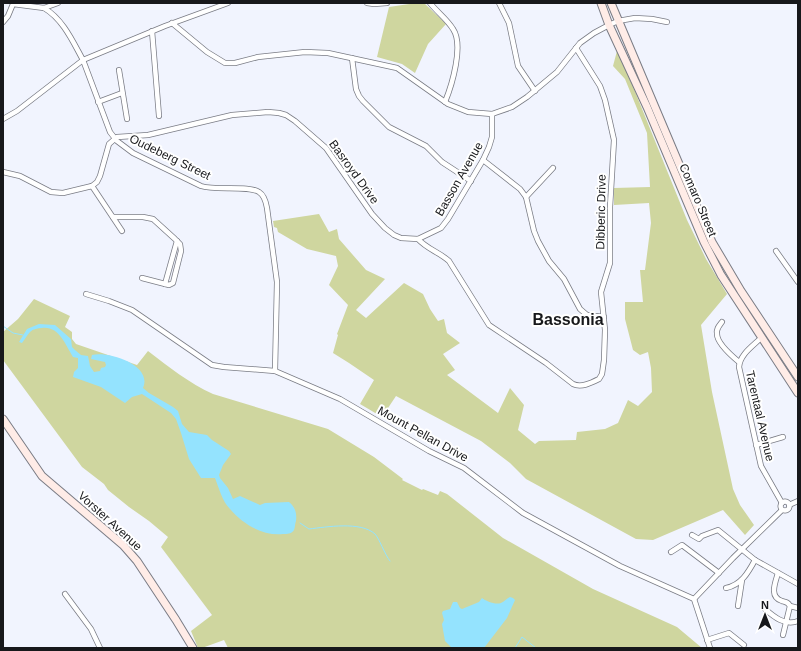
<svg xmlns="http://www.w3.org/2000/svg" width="801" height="651" font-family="Helvetica,sans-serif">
<rect width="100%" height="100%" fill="#f1f4fe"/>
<g fill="#cfd69f">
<path d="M 416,3 L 424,3 L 446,24 L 428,44 L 415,73 L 402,64 L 377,57 L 389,7 Z"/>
<path d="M 617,51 L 634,89 L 687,220 L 706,259 L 727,294 L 701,325 L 712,392 L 733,489 L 740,505 L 754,525 L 745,535 L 723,510 L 653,540 L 636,539 L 526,479 L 510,463 L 481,441 L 396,396 L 382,417 L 360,404 L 374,380 L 349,363 L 333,353 L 338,335 L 337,334 L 348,305 L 329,285 L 338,266 L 336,256 L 307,249 L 278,232 L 277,228 L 274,227 L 273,221 L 319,214 L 329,232 L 337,229 L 339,239 L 366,270 L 385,279 L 356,310 L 366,318 L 404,283 L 423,294 L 430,309 L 438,321 L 444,319 L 447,333 L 460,343 L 443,354 L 455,370 L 447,375 L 498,413 L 510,388 L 524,405 L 518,430 L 535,444 L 539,441 L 576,440 L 577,432 L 605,429 L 618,423 L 628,400 L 638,406 L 652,392 L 651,368 L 648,352 L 640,355 L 633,350 L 625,319 L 625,302 L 643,302 L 640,270 L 645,270 L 651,223 L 649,203 L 614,205 L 614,188 L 650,187 L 647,133 L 625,79 L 613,66 Z"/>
<path d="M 34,299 L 70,316 L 65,327 L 72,332 L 72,339 L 76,344 L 137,365 L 148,351 C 169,367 189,383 213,394 L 328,429 L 374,457 L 403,479 L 402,480 L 422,490 L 423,489 L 438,495 L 440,491 L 447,494 L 503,538 L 593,589 L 677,627 L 702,648 L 228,648 L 224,640 L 202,648 L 198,648 L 191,631 L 212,615 L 161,547 L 168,537 L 149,521 L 129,507 L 108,490 L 104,484 L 82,467 L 3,360 L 3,332 L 18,319 Z"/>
</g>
<g fill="#94e3fe">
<path d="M 39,324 L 55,325 L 71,339 L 72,347 L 75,350 L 81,355 L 88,356 L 90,366 L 94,372 L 100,371 L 101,368 L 105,367 L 106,365 L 105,362 L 91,359 L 92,355 C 109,351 153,365 143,388 L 149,393 L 173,407 L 178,411 L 182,424 L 189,432 L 207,435 L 212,440 L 229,451 L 231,454 L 223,465 L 219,475 L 220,478 L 228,488 L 233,499 L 240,496 L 260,505 L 265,503 L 289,502 C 295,507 297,513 296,521 C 295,523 295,528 294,530 C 292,534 287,534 283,534 C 262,536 243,524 230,509 C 222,501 219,488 215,478 L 201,478 L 189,459 L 181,433 L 176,419 L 171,413 L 142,394 L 132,397 L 125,403 L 101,387 L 73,377 L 74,372 L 78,368 L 78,358 L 73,357 C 65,344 59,326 42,328 C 38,328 33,329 30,332 C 27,335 25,339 22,343 L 19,342 L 27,329 Z"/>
<path d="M 510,597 L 513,598 L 515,600 L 507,618 L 484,648 L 452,648 L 445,641 L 442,624 L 444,620 L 442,613 L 443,611 L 450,609 L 453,602 L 457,602 L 460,608 L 462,609 L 479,602 L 482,598 C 486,601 495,605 501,603 C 504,602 507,598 510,597 Z"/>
</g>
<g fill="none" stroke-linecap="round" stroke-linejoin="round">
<g stroke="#94e3fe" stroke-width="1">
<path d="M 3,326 L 13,333 L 23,335"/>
<path d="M 300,523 L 309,529 C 326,527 361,521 375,534 C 379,538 385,555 390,561"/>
<path d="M 515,648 L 522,637 L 536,648"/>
</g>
<defs>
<g id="street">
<path d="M 367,3 L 374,4 L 387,3"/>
<path d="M 430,3 C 437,12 447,19 453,29 C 464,45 452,85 445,102"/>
<path d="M 499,3 L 509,23 L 518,66 L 535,91"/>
<path d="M 44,8 C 63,19 73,42 83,60 L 110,132 L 117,141 L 133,153 L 201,186 C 215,191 249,185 259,192 C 264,195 266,202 267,208 L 277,282 L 275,371"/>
<path d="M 3,22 L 8,16 L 13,4 L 44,8 L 58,3"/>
<path d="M 172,23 L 207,52 L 225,63 L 235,63 L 258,57 L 305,52 L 328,53 L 397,68 L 448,104 L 468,112 L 492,114 L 512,107 L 527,97 L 557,72 L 580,43 L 594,33 L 609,25 L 618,21 L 635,18 L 652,19 L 667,22"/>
<path d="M 152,31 L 159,116"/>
<path d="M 352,58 L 356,89 L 359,96 L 363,101 L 389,127 L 426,146 L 442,162 L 471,181"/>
<path d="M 119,70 L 127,119"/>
<path d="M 98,102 L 122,93"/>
<path d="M 3,119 L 17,111 L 83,60 L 165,26 L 228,3"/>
<path d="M 483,160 L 520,189 L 526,197 L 534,231 L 538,241 L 549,261 L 564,279 L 580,309 L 587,315 L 604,317"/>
<path d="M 3,172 L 20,176 L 51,192 L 63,193 L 92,186 L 97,182 L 100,176 L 109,144 L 117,137 L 148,135 L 232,115 L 268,112 L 279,113 L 286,115 L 295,121 L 326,148 L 372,214 L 385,228 L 394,235 L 401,238 L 418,239 C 427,249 439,252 449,261 L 489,325 L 546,363 L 573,384 C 581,388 591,383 599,379 L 602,374 L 604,360 L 605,330 L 601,292 L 610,263 L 610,207 L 614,140 L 605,100 L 600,86 L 576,48"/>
<path d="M 92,186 L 122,231"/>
<path d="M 526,197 L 553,168"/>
<path d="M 113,217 L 143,217 L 153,219 L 175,239 L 180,244 L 181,251 L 173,283 L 169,285 L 142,278"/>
<path d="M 418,239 L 441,228 L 448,219 L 483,160 L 489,147 L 492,137 L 492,114"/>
<path d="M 776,251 L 798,282"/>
<path d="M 165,284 L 177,241"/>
<path d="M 86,294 L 109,301 L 132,310 L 212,365 L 224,367 L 275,371 L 340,399 L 429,451 L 464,468 L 523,513 L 620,566 L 694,599 L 710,648"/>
<path d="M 722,322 C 719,326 716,329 717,334 C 717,343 733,357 739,362"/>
<path d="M 762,337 C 753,346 740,354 739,367 L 761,466 L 782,503"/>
<path d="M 756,445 L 783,437"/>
<circle cx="785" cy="506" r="4.5"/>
<path d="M 789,505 L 798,501"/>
<path d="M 692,535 L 699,539 L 702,536 L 718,530 L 755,560 L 798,584"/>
<path d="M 671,552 L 682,545 L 719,573"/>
<path d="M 778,573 C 775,583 769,597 782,601 C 786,602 788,602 790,606 L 783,635"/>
<path d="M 726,588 C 741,585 748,573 755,560"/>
<path d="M 65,594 L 91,629 L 100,648"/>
<path d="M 694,599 L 733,558 L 782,510"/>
<path d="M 738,606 L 742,580"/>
<path d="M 790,606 L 798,608"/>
<path d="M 765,609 C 774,617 785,626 798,621"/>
<path d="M 707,640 L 729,633 L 744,645"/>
</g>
<g id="secondary">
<path d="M 601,3 L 609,25 L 647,107 L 704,242 L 721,275 L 798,393"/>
<path d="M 611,3 L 712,242 L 741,291 L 798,377"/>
<path d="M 3,419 L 42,476 L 123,545 L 137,561 L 176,620 L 193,648"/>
</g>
</defs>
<use href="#street" stroke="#7a7c85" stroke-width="6"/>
<use href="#secondary" stroke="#7a7c85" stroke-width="9"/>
<use href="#street" stroke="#fff" stroke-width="4.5"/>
<use href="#secondary" stroke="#ffece7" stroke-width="7"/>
</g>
<g text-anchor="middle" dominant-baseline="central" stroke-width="4" stroke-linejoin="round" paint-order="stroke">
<g font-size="12" fill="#17181b" stroke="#fff">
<text transform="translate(170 157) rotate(26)">Oudeberg Street</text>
<text transform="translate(354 172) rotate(54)">Basroyd Drive</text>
<text transform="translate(459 179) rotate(-60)">Basson Avenue</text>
<text transform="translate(698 200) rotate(67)">Comaro Street</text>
<text transform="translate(601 212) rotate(-89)">Dibberic Drive</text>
<text transform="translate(760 416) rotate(77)">Tarentaal Avenue</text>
<text transform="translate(423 434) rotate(29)">Mount Pellan Drive</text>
<text transform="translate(110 521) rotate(42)">Vorster Avenue</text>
</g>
<g font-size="16" font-weight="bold" fill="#17181b" stroke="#fff">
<text x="568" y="319">Bassonia</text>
</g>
</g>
<rect width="801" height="651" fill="none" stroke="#17181b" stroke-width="8"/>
<g transform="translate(765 615)" stroke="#ffffff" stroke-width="3" paint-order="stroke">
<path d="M0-3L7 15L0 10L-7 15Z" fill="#17181b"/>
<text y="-6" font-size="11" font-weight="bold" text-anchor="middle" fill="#17181b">N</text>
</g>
</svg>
